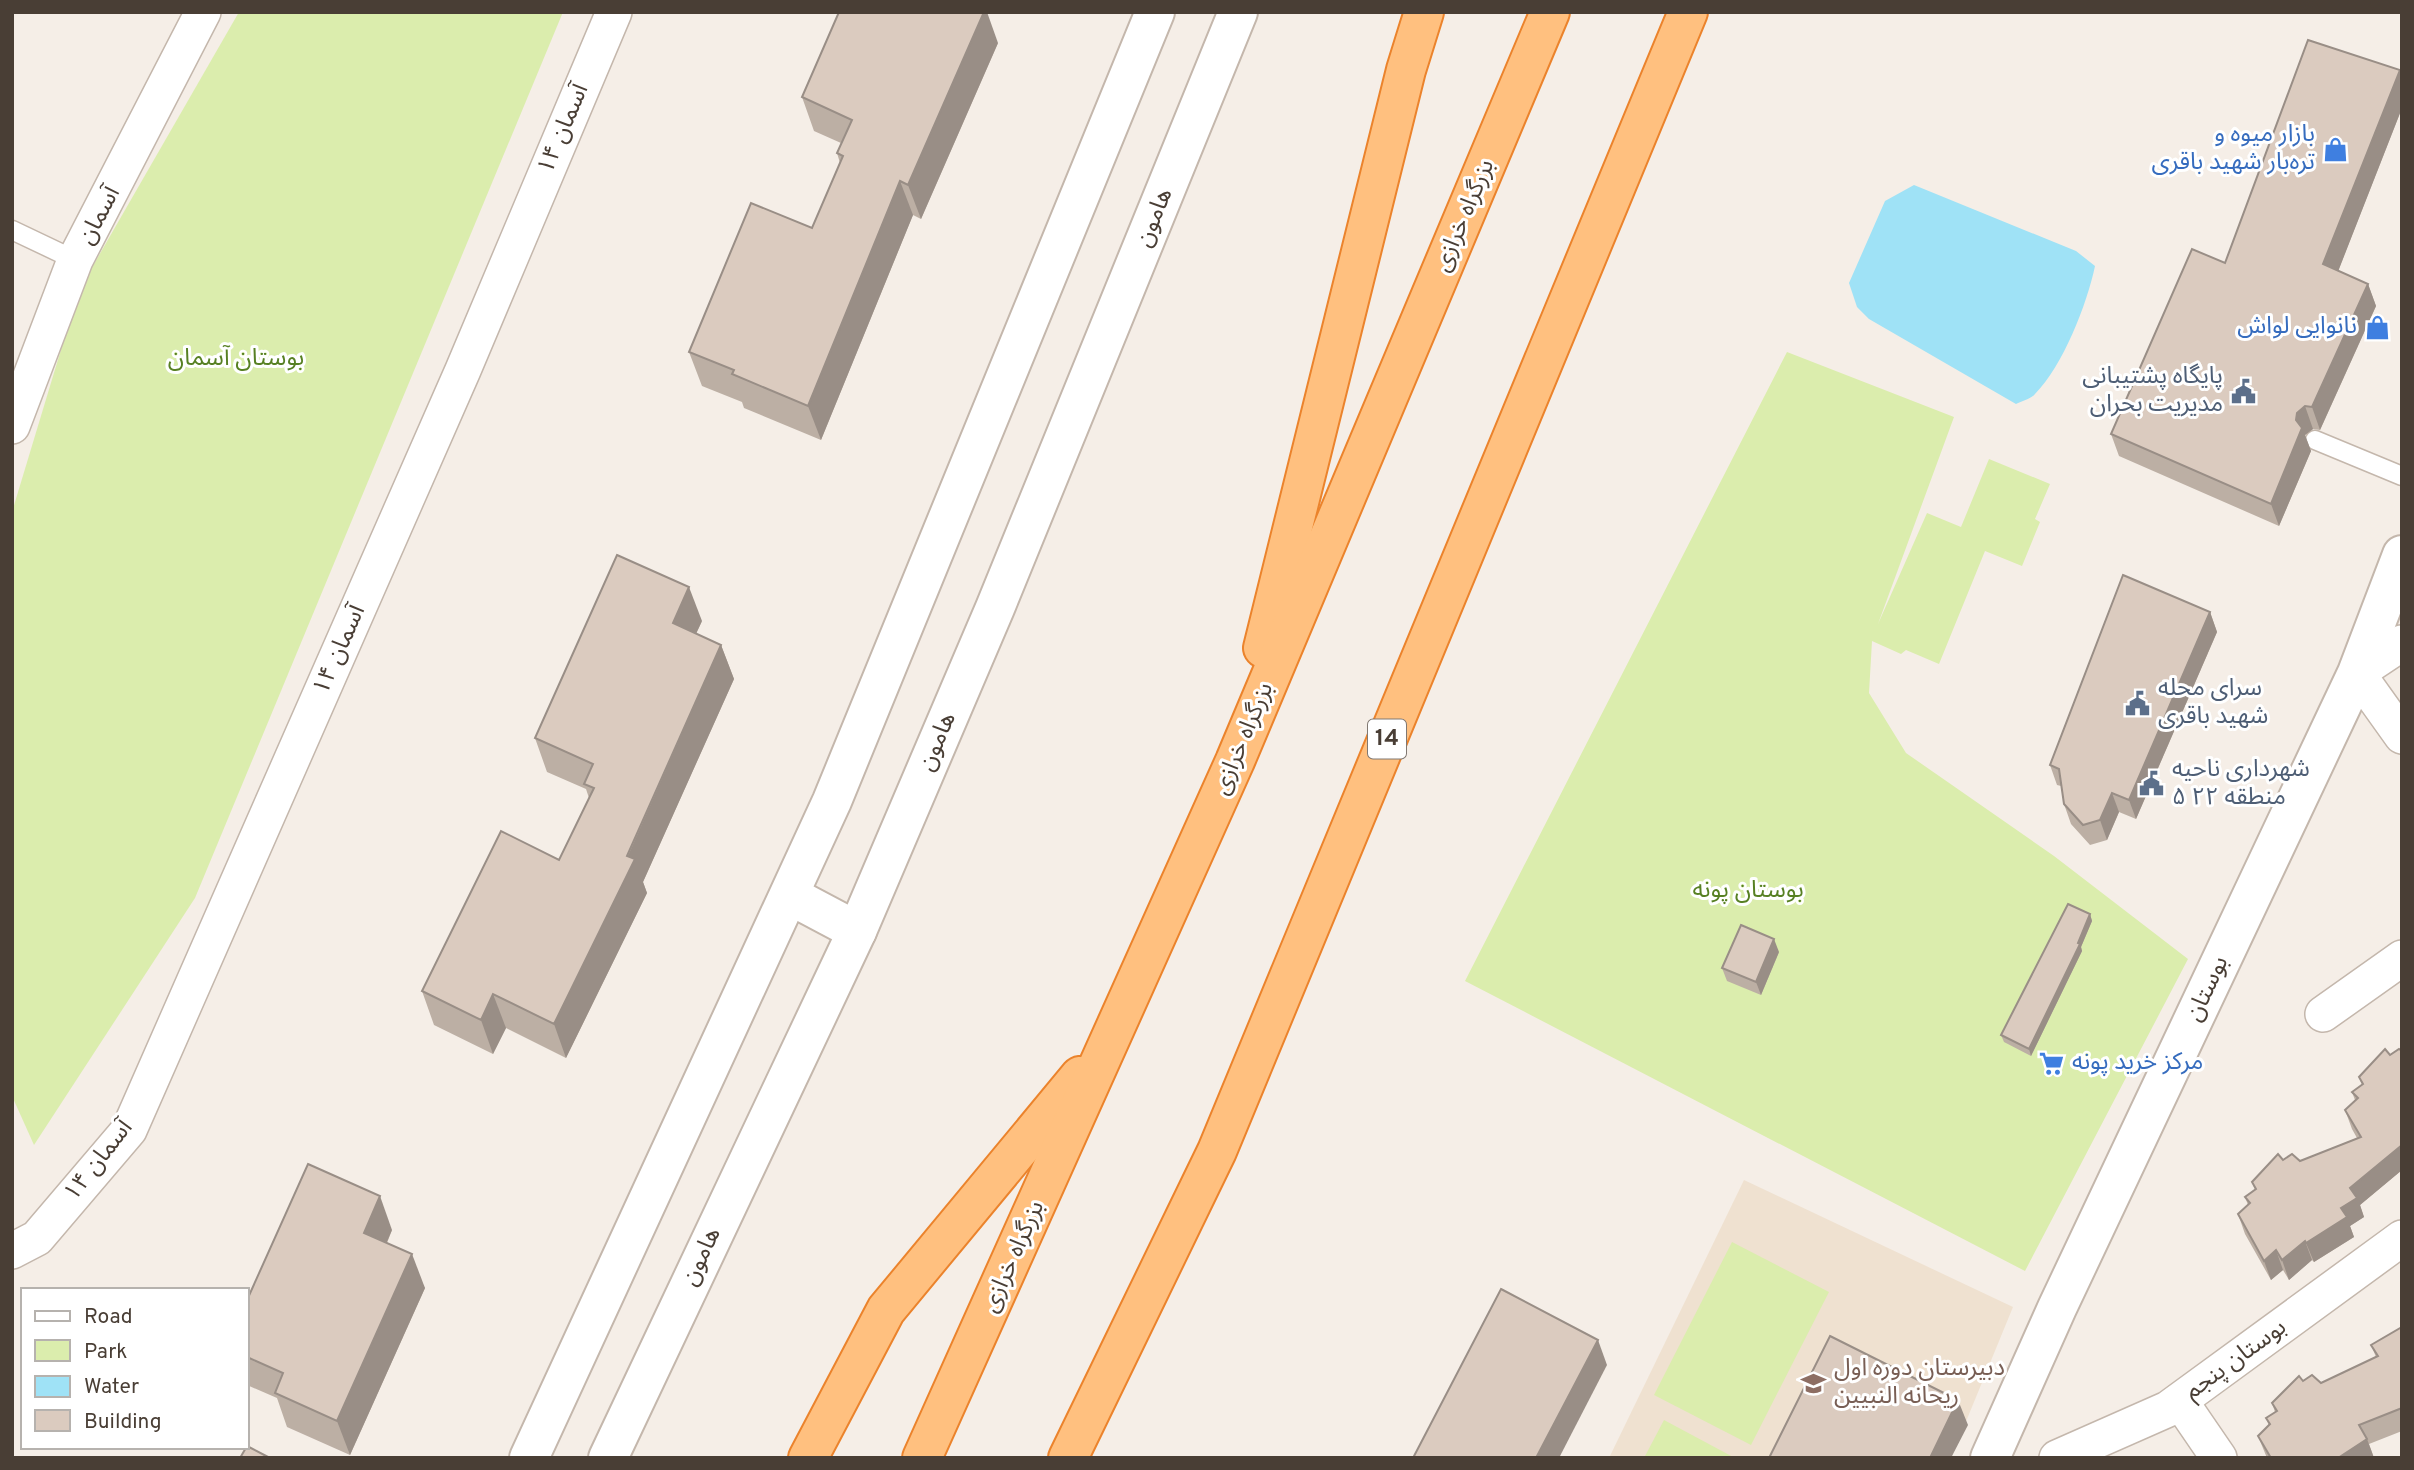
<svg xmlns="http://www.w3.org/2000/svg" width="2414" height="1470" font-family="Overpass,'Noto Sans Arabic',sans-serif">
<rect width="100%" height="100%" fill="#f5eee7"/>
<path fill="#efe1d0" d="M 1744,1180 L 2013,1307 L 1951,1458 L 1609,1458 Z"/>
<g fill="#dbedad">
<path d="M 239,12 L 563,12 L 195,898 L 34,1145 L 12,1096 L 12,512 L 79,290 Z"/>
<path d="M 1787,352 L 1954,417 L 1878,624 L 1927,513 L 1961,527 L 1989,459 L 2050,484 L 2035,519 L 2040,522 L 2022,566 L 1985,551 L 1939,664 L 1906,650 L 1901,654 L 1872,641 L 1869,693 L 1906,753 L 2054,856 L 2188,959 L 2025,1271 L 1465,981 Z"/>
<path d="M 1732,1242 L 1829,1292 L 1751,1445 L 1654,1395 Z"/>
<path d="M 1664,1420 L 1735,1458 L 1644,1458 Z"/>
</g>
<path fill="#9fe2f6" d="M 1914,185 L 2076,251 L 2095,266 C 2087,304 2063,366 2035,394 C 2031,399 2022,401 2016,404 L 1869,319 L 1857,307 L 1849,283 L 1885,201 Z"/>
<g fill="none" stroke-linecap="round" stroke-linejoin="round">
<defs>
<g id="service">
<path d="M 12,230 L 75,260"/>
<path d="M 2315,440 L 2402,476"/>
</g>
<g id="minor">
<path d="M 12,426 L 75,260 L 203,12"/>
<path d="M 2402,643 L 2357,673 L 2402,736"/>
<path d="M 2323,1014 L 2402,958"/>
<path d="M 12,1251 L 37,1238 L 129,1130 L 463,370 L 614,12"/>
<path d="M 2180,1401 L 2219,1458"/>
<path d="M 2057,1458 L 2168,1409 L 2402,1238"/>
</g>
<g id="tertiary">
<path d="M 791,896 L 857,931"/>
<path d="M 529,1458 L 832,801 L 1155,12"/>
<path d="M 608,1458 L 857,931 L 995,608 L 1238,12"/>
<path d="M 1990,1458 L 2057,1308 L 2357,673 L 2402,555"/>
</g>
<g id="trunk">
<path d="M 1263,648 L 1406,70 L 1424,12"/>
<path d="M 808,1458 L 886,1310 L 1080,1076"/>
<path d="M 922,1458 L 1235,761 L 1550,12"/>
<path d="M 1068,1458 L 1217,1151 L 1688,12"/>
</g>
</defs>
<use href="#service" stroke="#c4b7ac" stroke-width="21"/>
<use href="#minor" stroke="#c4b7ac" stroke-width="38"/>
<use href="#tertiary" stroke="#c4b7ac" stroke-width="42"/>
<use href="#trunk" stroke="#eb832c" stroke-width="42"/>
<use href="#service" stroke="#fff" stroke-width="18"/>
<use href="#minor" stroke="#fff" stroke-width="35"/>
<use href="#tertiary" stroke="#fff" stroke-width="38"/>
<use href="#trunk" stroke="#ffc07f" stroke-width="38"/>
</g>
<g fill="#bcafa4">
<path d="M 998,43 L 921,219 L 913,215 L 821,440 L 744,408 L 742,402 L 702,386 L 689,352 L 812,228 L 840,163 L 837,153 L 841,143 L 814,131 L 802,97 Z"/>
<path d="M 2400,70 L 2402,76 L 2402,108 L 2338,271 L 2368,284 L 2376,306 L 2320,430 L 2313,429 L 2305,435 L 2311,451 L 2279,526 L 2119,456 L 2111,434 L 2225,263 Z"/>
<path d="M 2210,612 L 2217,632 L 2136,819 L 2119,812 L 2107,840 L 2090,845 L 2071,824 L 2064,804 L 2061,786 L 2057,785 L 2050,765 Z"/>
<path d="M 702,621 L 696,634 L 721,645 L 734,679 L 643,882 L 647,893 L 566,1058 L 506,1028 L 493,1054 L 434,1025 L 422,991 L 559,860 L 589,798 L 586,789 L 547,772 L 535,738 Z"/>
<path d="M 2090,914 L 2092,921 L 2081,947 L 2082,951 L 2031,1056 L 2004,1042 L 2001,1035 Z"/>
<path d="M 1779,952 L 1761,995 L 1727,981 L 1722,968 Z"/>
<path d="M 2402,1051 L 2402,1170 L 2360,1205 L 2364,1217 L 2350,1226 L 2354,1237 L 2314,1262 L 2312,1260 L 2289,1280 L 2283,1270 L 2271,1280 L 2245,1234 L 2238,1214 L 2248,1205 L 2245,1197 L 2255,1190 L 2252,1182 L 2283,1160 L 2300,1161 L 2357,1138 L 2352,1129 L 2345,1110 L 2355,1100 L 2352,1092 L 2362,1085 L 2359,1077 L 2390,1055 Z"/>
<path d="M 392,1230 L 387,1243 L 425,1288 L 350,1455 L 287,1427 L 277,1398 L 247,1385 L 247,1300 Z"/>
<path d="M 2402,1327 L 2402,1431 L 2369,1444 L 2374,1458 L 2267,1458 L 2258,1436 L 2269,1426 L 2266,1418 L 2275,1412 L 2272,1403 L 2303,1381 L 2321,1383 L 2376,1357 L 2371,1345 Z"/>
</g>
<g fill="#998e86">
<path d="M 984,12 L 987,12 L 998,43 L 921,219 L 908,185 Z"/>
<path d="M 2400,70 L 2402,76 L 2402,108 L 2332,287 L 2323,264 Z"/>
<path d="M 900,181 L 913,215 L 821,440 L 808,406 Z"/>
<path d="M 2368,284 L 2376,306 L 2320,430 L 2312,407 Z"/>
<path d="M 2305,406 L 2313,429 L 2305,435 L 2311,451 L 2279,526 L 2271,504 L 2296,420 L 2297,413 Z"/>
<path d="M 689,587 L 702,621 L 685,657 L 673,623 Z"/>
<path d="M 2210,612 L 2217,632 L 2136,819 L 2129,800 Z"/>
<path d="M 721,645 L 734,679 L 643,882 L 647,893 L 566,1058 L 554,1024 Z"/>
<path d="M 2112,793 L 2119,812 L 2107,840 L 2100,820 Z"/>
<path d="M 2090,914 L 2092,921 L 2081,947 L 2082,951 L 2031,1056 L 2029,1049 Z"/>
<path d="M 1774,939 L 1779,952 L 1761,995 L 1756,982 Z"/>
<path d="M 493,994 L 506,1028 L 493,1054 L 481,1020 Z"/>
<path d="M 2402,1145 L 2402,1170 L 2360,1205 L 2364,1217 L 2350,1226 L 2354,1237 L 2314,1262 L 2306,1243 L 2341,1208 L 2350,1188 Z"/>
<path d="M 380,1196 L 392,1230 L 376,1267 L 364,1233 Z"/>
<path d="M 2305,1241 L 2312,1260 L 2289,1280 L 2282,1260 Z"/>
<path d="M 2276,1250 L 2283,1270 L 2271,1280 L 2264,1261 Z"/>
<path d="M 412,1254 L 425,1288 L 350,1455 L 337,1421 Z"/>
<path d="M 1598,1340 L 1607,1365 L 1559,1458 L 1536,1458 Z"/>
<path d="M 1958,1400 L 1968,1425 L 1951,1458 L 1930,1458 Z"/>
<path d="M 2367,1439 L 2374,1458 L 2338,1458 Z"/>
</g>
<g fill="#dbcbbf" stroke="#998e86" stroke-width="2">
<path d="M 839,12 L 984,12 L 908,185 L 900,181 L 808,406 L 732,374 L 734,370 L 689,352 L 751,203 L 812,228 L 843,156 L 837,153 L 852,120 L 802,97 Z"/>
<path d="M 2308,40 L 2400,70 L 2323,264 L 2368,284 L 2312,407 L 2305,406 L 2297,413 L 2296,420 L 2302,428 L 2271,504 L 2111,434 L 2192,249 L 2225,263 Z"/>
<path d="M 617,555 L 689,587 L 673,623 L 721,645 L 627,856 L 635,859 L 554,1024 L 493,994 L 481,1020 L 422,991 L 501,831 L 559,860 L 594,788 L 584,784 L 593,764 L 535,738 Z"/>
<path d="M 2123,575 L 2210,612 L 2129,800 L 2112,793 L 2100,820 L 2083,825 L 2064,804 L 2059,769 L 2050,765 Z"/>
<path d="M 2068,904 L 2090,914 L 2078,943 L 2080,944 L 2029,1049 L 2001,1035 Z"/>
<path d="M 1741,925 L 1774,939 L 1756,982 L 1722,968 Z"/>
<path d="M 2385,1049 L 2390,1055 L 2399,1049 L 2402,1051 L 2402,1145 L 2350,1188 L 2357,1198 L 2341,1208 L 2347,1217 L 2306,1243 L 2305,1241 L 2282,1260 L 2276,1250 L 2264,1261 L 2238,1214 L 2250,1203 L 2245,1197 L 2256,1189 L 2252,1182 L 2278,1154 L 2283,1160 L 2292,1154 L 2300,1161 L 2361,1137 L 2345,1110 L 2358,1098 L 2352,1092 L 2363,1084 L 2359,1077 Z"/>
<path d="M 308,1164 L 380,1196 L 364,1233 L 412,1254 L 337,1421 L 275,1393 L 283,1373 L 247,1357 L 247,1300 Z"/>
<path d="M 1501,1289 L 1598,1340 L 1536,1458 L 1413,1458 Z"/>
<path d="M 2402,1327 L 2402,1408 L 2359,1425 L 2367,1439 L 2338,1458 L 2271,1458 L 2258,1436 L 2270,1424 L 2266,1418 L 2277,1411 L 2272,1403 L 2299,1376 L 2303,1381 L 2312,1375 L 2321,1383 L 2378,1356 L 2371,1345 Z"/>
<path d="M 1830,1336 L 1958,1400 L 1930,1458 L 1769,1458 Z"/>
<path d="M 247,1446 L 270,1458 L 240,1458 Z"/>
</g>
<defs>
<symbol id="shop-bare" viewBox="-9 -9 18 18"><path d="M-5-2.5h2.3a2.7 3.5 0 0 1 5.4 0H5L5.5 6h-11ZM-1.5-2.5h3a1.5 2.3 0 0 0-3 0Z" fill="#3f7fe0" stroke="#fff" stroke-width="2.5" paint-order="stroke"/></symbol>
<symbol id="civic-bare" viewBox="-9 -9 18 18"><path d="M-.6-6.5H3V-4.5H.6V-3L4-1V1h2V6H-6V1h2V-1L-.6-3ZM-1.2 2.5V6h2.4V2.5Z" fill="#5c6f8a" stroke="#fff" stroke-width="2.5" paint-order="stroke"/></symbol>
<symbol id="supermarket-bare" viewBox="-9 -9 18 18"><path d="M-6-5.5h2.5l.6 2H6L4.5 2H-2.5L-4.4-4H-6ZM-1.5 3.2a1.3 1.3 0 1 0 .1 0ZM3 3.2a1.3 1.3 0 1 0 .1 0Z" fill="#3f7fe0" stroke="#fff" stroke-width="2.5" paint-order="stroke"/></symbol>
<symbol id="school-bare" viewBox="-9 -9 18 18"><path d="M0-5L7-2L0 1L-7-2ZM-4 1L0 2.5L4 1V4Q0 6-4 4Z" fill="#8d6e63" stroke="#fff" stroke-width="2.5" paint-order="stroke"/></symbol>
</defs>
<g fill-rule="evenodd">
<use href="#shop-bare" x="2318" y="132" width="35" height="35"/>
<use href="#shop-bare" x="2360" y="310" width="35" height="35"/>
<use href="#civic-bare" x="2226" y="374" width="35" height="35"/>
<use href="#civic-bare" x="2120" y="686" width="35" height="35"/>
<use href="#civic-bare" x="2134" y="766" width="35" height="35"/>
<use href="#supermarket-bare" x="2034" y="1046" width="35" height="35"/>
<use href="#school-bare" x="1796" y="1366" width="35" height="35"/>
</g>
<g text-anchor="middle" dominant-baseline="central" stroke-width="6" stroke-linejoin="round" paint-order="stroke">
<rect fill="#fff" stroke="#807872" stroke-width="2" x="1368" y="719.5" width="38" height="39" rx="5"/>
<g font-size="23" font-weight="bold" fill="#493e35">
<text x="1387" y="739">14</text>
</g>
<g font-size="24" fill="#493e35" stroke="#fff">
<text transform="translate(564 129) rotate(-67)">آسمان ۱۴</text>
<text transform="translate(100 216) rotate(-62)">آسمان</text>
<text transform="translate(1465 216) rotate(-67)">بزرگراه خرازی</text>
<text transform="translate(1155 218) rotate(-68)">هامون</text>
<text transform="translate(340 650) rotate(-66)">آسمان ۱۴</text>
<text transform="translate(1244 739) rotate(-67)">بزرگراه خرازی</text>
<text transform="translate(938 742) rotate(-67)">هامون</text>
<text transform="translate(2208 989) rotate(-65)">بوستان</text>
<text transform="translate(99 1161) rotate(-52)">آسمان ۱۴</text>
<text transform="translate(702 1257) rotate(-65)">هامون</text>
<text transform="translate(1014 1257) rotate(-66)">بزرگراه خرازی</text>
<text transform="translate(2236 1360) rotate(-36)">بوستان پنجم</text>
</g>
<g font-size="24" fill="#366cbe" stroke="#fff" text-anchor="end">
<text x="2315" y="135">بازار میوه و<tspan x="2315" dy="28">تره‌بار شهید باقری</tspan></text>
<text x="2357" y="327">نانوایی لواش</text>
<text x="2072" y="1063" text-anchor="start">مرکز خرید پونه</text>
</g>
<g font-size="24" fill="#578023" stroke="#fff">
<text x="236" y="359">بوستان آسمان</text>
<text x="1748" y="891">بوستان پونه</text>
</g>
<g font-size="24" fill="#4e5e75" stroke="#fff" text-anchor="start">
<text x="2223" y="377" text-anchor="end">پایگاه پشتیبانی<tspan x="2223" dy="28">مدیریت بحران</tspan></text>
<text x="2158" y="689">سرای محله<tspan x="2158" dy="28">شهید باقری</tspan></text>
<text x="2172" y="770">شهرداری ناحیه<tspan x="2172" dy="28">۵ منطقه ۲۲</tspan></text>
</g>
<g font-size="24" fill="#785e54" stroke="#fff" text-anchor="start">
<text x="1834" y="1369">دبیرستان دوره اول<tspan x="1834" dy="28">ریحانه النبیین</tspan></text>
</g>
</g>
<rect width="2414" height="1470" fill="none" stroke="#493e35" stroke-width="28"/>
<rect x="21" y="1288" width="228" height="161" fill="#ffffff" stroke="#b6b2ae" stroke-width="2"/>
<rect x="35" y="1311" width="35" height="10" fill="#ffffff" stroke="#b6b2ae" stroke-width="2"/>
<text x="84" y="1323" font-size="21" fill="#493e35">Road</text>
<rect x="35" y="1340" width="35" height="21" fill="#dbedad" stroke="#b6b2ae" stroke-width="2"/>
<text x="84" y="1358" font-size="21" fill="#493e35">Park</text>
<rect x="35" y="1376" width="35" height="21" fill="#9fe2f6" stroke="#b6b2ae" stroke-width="2"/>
<text x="84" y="1393" font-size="21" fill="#493e35">Water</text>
<rect x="35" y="1410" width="35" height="21" fill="#dbcbbf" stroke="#b6b2ae" stroke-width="2"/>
<text x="84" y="1428" font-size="21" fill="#493e35">Building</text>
</svg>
